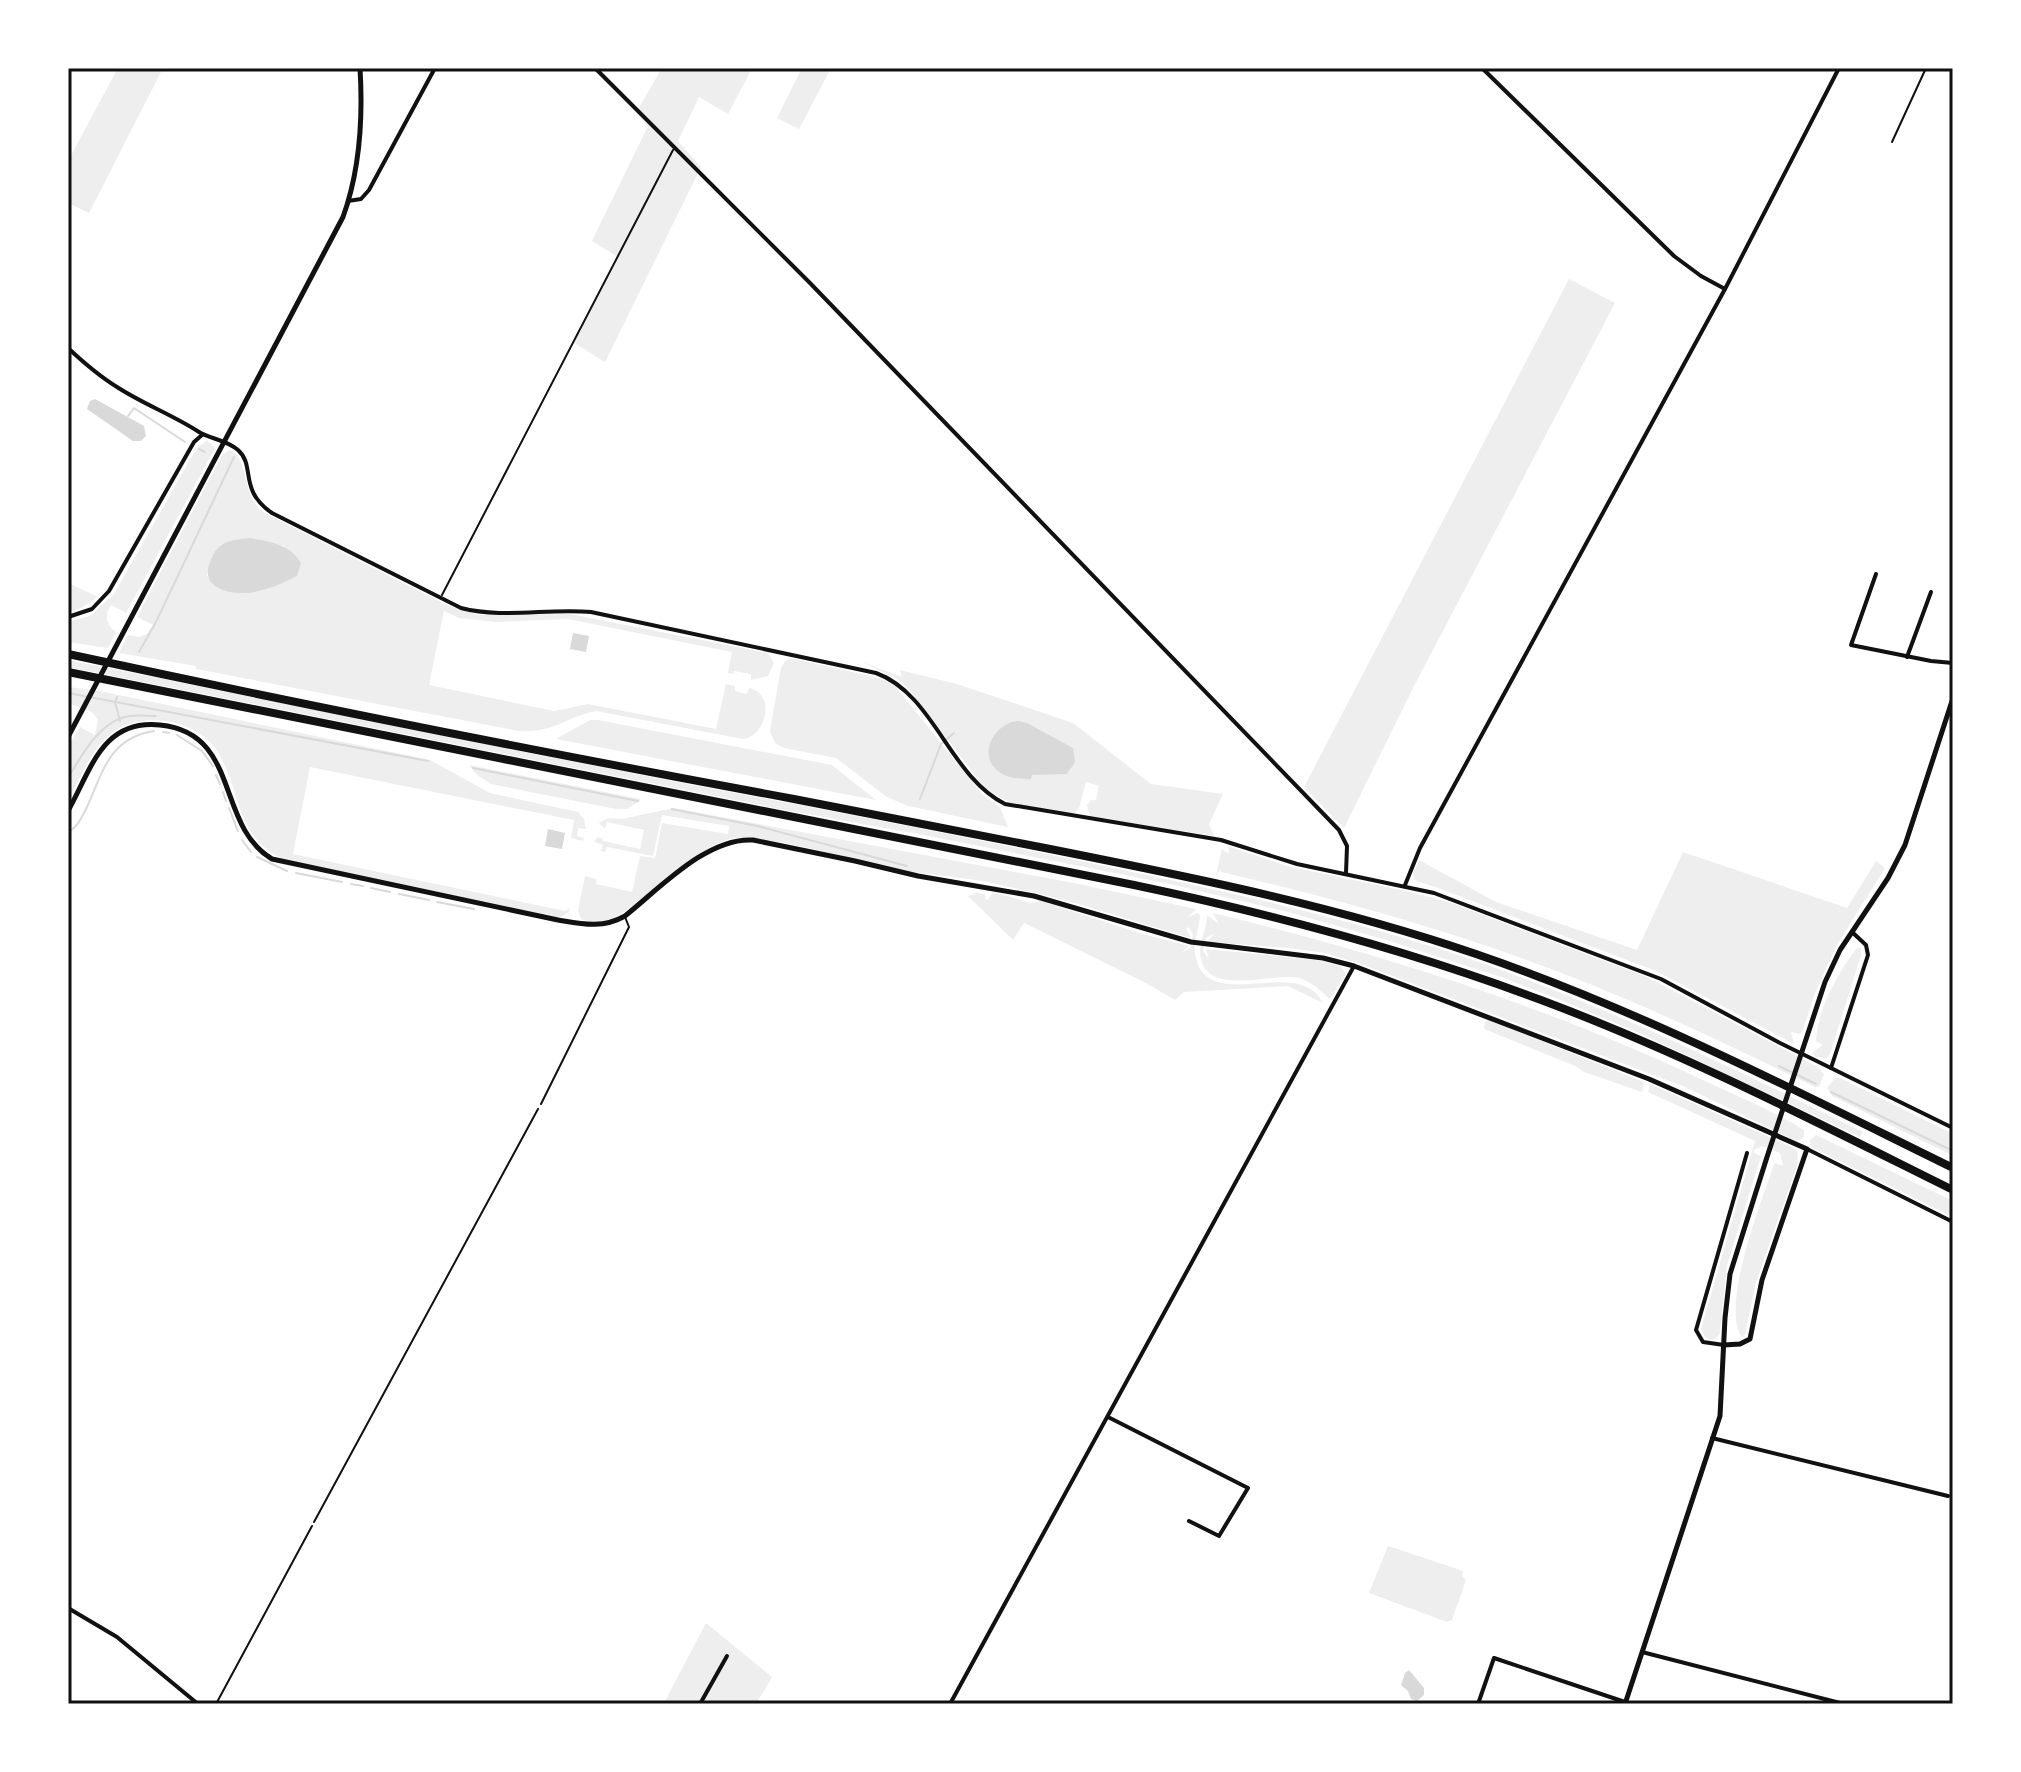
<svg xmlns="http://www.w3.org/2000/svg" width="2021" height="1772" font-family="Poppins,sans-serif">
<rect width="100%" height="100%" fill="#fff"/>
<g fill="#eee" fill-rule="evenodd">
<path d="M 118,68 L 163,68 L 89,213 L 68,203 L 68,161 Z"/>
<path d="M 662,68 L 752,68 L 728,114 L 699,97 L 678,141 L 701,167 L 605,362 L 574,343 L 618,257 L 592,241 L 648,126 L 636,113 Z"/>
<path d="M 802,68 L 831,68 L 799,129 L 777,118 Z"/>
<path d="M 1569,279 L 1615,303 L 1413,688 L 1344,828 L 1304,787 Z"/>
<path d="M 207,440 L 215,448 L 126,613 L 111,605 C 104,615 106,625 116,632 L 108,648 L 68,642 L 68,622 L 90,616 L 114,594 L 196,449 Z"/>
<path d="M 230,450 C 250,459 240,493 263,512 L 447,605 L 479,615 L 570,614 L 768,653 L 774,663 L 768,676 L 751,680 L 751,674 L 734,671 L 733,674 L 728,673 L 732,652 L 568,619 L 496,622 L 459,618 L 444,611 L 429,685 L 554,711 L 588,704 L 716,729 L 726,684 L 735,686 L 735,691 L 747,694 L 749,688 C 776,693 767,736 743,739 L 596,711 C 565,717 555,733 519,731 L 196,669 L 196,666 L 119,653 L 128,635 L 139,637 L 147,634 L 153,625 L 137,617 L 222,455 ZM 250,538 L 284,546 L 297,576 C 272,587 246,598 219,589 L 207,576 C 209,550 226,541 250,538 Z"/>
<path d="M 68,583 L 98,597 L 81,608 L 68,612 Z"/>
<path d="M 791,658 L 883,679 L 895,686 L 982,794 L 1000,807 L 1008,827 L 908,806 L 887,797 L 836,758 L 784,748 L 775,743 L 770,731 L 781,668 L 785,661 Z"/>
<path d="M 68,660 C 310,708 551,759 794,804 C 877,820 959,836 1042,853 C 1199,886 1353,916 1504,971 C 1627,1016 1745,1074 1863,1132 L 1860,1137 L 1644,1035 L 1563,1001 L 1501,977 L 1386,940 L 1288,912 L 1170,884 L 923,835 L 790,811 L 68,667 Z"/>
<path d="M 862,662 L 902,677 L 900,670 L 957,684 L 1073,723 L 1151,784 L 1223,794 L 1209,824 L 1214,836 L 1090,816 L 1087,805 L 1091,800 L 1096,800 L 1099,786 L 1086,782 L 1079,808 L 1075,813 C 1045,813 1008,807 984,787 L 910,691 L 899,680 Z"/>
<path d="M 68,687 L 100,691 L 430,760 L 490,793 L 578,812 L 584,819 L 586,829 L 578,828 L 577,836 L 584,838 L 583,841 L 571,838 L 574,820 L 310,767 L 293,854 L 565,911 L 570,908 L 569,912 L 559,918 L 288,861 C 268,853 255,841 245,822 C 235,798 230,768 215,748 C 191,716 133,710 105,739 C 88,756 79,781 68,802 L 68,747 L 80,727 L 95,735 L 98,720 L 92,712 L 68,703 Z"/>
<path d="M 590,720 L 598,720 L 832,765 L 876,800 L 556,739 Z"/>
<path d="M 469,765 L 640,799 L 640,801 L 627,809 L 616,809 L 491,784 L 476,774 Z"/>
<path d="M 673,808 L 1074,883 L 1196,909 L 1188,917 L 1197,913 L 1200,915 C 1200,928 1193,940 1195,953 C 1204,1018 1298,953 1323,1003 L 1288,986 L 1184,992 L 1175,1000 L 1144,982 L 1024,923 L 1013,940 L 968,896 L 976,893 L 985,894 L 985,899 L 988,900 L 993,892 L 1031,903 L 1041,901 L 1139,933 L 1189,946 L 1181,953 L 1190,948 L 1193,935 L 1189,927 L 1186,929 L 1191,938 C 1134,922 1079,902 1022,890 C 1004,886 986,881 969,879 C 942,875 916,874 891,868 C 855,859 820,850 784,843 C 769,841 753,836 736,838 C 688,842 626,940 581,919 L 578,910 L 585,876 L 597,879 L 596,884 L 632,892 L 640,856 L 655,858 L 662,823 L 728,834 L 729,826 L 662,815 L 653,856 L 607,847 L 605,852 L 601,851 L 603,845 L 594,842 L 598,837 L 603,839 L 603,841 L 640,849 L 644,830 L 607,822 L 605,829 L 599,823 L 609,818 L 622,819 Z"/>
<path d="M 1228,846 L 1287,866 L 1406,891 L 1449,902 L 1647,977 L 1818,1067 L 1824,1074 L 1819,1087 L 1815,1087 C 1737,1049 1658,1011 1577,979 C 1461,933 1342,900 1221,872 L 1221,869 L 1216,876 L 1222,849 L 1229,854 Z"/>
<path d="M 1683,852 L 1847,908 L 1876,861 L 1885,868 L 1837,945 L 1815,993 L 1803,1030 L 1800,1034 L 1791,1032 L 1794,1044 L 1656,971 L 1438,888 L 1414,880 L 1413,873 L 1419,860 L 1496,902 L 1637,950 Z"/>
<path d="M 1213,913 C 1377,953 1537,1003 1690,1074 C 1728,1092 1768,1108 1804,1130 L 1804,1136 L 1800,1140 L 1794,1140 L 1685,1087 L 1361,964 L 1325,953 L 1289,948 L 1207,942 L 1215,933 L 1206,938 L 1203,951 L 1209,959 L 1206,949 L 1317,960 L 1340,966 L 1346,974 L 1330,999 C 1320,991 1313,982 1299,978 C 1273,972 1209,997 1201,959 C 1197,945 1207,930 1207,915 L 1219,924 Z"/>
<path d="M 1857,948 L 1861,948 L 1861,955 L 1830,1054 L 1827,1058 L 1816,1057 L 1812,1053 L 1823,1045 L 1816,1041 C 1817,1010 1839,971 1857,948 Z"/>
<path d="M 1488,1020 L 1644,1082 L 1642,1092 L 1584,1072 L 1575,1066 L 1484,1029 L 1485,1022 Z"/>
<path d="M 1835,1078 L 1840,1078 L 1953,1134 L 1953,1156 L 1832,1096 L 1827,1088 Z"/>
<path d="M 1650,1084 L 1794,1148 L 1798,1153 L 1797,1166 L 1756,1282 L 1745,1334 L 1742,1337 C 1720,1307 1761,1203 1773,1167 L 1775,1163 L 1783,1166 L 1780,1153 L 1763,1146 L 1754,1150 L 1754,1153 L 1761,1156 L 1727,1265 L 1720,1333 L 1716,1338 L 1710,1340 L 1704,1336 L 1701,1329 L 1755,1141 L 1648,1092 Z"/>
<path d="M 1816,1135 L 1953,1201 L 1953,1217 L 1811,1147 L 1810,1140 Z"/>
<path d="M 1388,1546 L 1463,1571 L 1462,1576 L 1466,1580 L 1452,1620 L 1447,1622 L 1369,1593 Z"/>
<path d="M 706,1623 L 772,1677 L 756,1704 L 669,1704 L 665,1701 Z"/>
</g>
<g fill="#d9d9d9">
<path d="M 95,399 L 144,426 L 146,436 L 141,441 L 133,441 L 87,409 L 90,401 Z"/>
<path d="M 250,538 C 270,542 290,544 301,563 L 297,576 C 281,584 261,593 243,593 C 224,594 200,585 210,562 C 212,557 215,550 220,546 C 228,540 240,539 250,538 Z"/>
<path d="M 573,633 L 589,636 L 586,652 L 570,649 Z"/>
<path d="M 1019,721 L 1027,723 L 1073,748 L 1075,762 L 1067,774 L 1032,775 L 1031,779 C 1020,779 1009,779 999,772 C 976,755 995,722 1019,721 Z"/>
<path d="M 548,829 L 565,833 L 562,849 L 545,846 Z"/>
<path d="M 1409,1670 L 1424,1688 L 1424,1695 L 1417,1701 L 1411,1699 L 1408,1691 L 1401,1685 L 1405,1673 Z"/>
</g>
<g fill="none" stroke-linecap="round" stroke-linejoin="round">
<g stroke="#d9d9d9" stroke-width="2">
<path d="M 128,416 L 134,408 L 185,442"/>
<path d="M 199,449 L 205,452"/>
<path d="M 139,652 L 156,622 L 234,457"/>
<path d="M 68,693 L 428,761"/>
<path d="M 117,697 L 115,702 L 120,721"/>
<path d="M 163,732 L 169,733"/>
<path d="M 177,735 L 202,751 L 213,766"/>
<path d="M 473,768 L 638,801"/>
<path d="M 216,775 L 220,784"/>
<path d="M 68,778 C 82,755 100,720 130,716 C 138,715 148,716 156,716"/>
<path d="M 223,792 L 226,801"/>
<path d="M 920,799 L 941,744 L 954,733"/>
<path d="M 229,808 L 238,831"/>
<path d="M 672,809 L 757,826 L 907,866"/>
<path d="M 68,832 C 78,827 82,817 87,807 C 103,772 109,738 154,731"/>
<path d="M 242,840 L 251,852"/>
<path d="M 257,857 L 287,871"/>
<path d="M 296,873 L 342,882"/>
<path d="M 351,884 L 363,886"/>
<path d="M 371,888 L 390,892"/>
<path d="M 399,894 L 429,900"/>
<path d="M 437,902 L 474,909"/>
<path d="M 1779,1066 L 1816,1084"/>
<path d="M 1831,1092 L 1953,1151"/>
</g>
<path stroke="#111" stroke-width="2" d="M 314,1522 L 538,1109"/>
<g stroke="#111" stroke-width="2">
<path d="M 1892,142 L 1926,68"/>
<path d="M 442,595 L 673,150"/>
<path d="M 541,1104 L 629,927 L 625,917"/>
<path d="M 216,1704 L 312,1526"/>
</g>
<g stroke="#111" stroke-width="4">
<path d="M 595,68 L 809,282 L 1339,830 L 1347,846 L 1346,873"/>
<path d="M 1482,68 L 1674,256 L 1701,276 L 1725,289"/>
<path d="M 348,201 L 361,199 L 369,190 L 435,68"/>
<path d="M 68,348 C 83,362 99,376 117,387 C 143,404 173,415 199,432 C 210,439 227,440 238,450 C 256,466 238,490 272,513 L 461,608 C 503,619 548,608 591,612 L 876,673 C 934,694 950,777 1005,804 L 1221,840 L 1297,864 L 1434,893 L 1661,979 L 1780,1043 L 1953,1128"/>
<path d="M 1876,574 L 1851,645 L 1931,661 L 1953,663"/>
<path d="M 68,617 L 92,609 L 109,591 L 194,442 L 202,435"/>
<path d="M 1907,657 L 1931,592"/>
<path d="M 1405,885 L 1420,848 L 1725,289 L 1839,68"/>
<path d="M 1831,1068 L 1868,955 L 1866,945 L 1852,932"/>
<path d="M 1807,1149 L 1953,1222"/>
<path d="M 1724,1345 L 1703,1342 L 1696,1330 L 1747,1153"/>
<path d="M 1108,1417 L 1248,1488 L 1219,1536 L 1189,1521"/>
<path d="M 1712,1438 L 1948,1496"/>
<path d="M 68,1608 L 117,1637 L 198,1704"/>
<path d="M 1642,1652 L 1844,1704"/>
<path d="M 700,1704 L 727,1656"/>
<path d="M 950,1704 L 1354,966"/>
<path d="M 1478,1704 L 1494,1658 L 1625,1702"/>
</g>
<g stroke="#111" stroke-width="5">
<path d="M 68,737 L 343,217 C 360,170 363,117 360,68"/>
<path d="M 68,811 C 91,770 102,719 160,725 C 241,733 215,825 272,859 L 558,920 C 582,924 602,929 625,916 C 659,889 707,837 753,840 L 855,861 L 918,876 L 1034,896 L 1191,942 L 1323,958 L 1354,966 L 1649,1079 L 1807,1149 L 1762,1280 L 1750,1339 L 1740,1344 L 1724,1345"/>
<path d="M 1625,1704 L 1720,1416 L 1725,1318 L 1730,1274 L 1767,1157 L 1825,982 L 1840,950 L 1888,878 L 1905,845 L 1953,698"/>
</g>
<g stroke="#111" stroke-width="8">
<path d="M 68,654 C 309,706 551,754 794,799 C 878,815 961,832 1045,848 C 1191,877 1336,906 1476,954 C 1642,1011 1796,1091 1953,1168"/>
<path d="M 68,672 L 1134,885 C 1272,914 1409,950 1541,1000 C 1683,1053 1818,1123 1953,1190"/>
</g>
</g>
<rect width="2021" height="1772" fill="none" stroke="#ffffff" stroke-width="140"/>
<rect x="70" y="70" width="1881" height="1632" fill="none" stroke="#111" stroke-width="3"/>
</svg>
